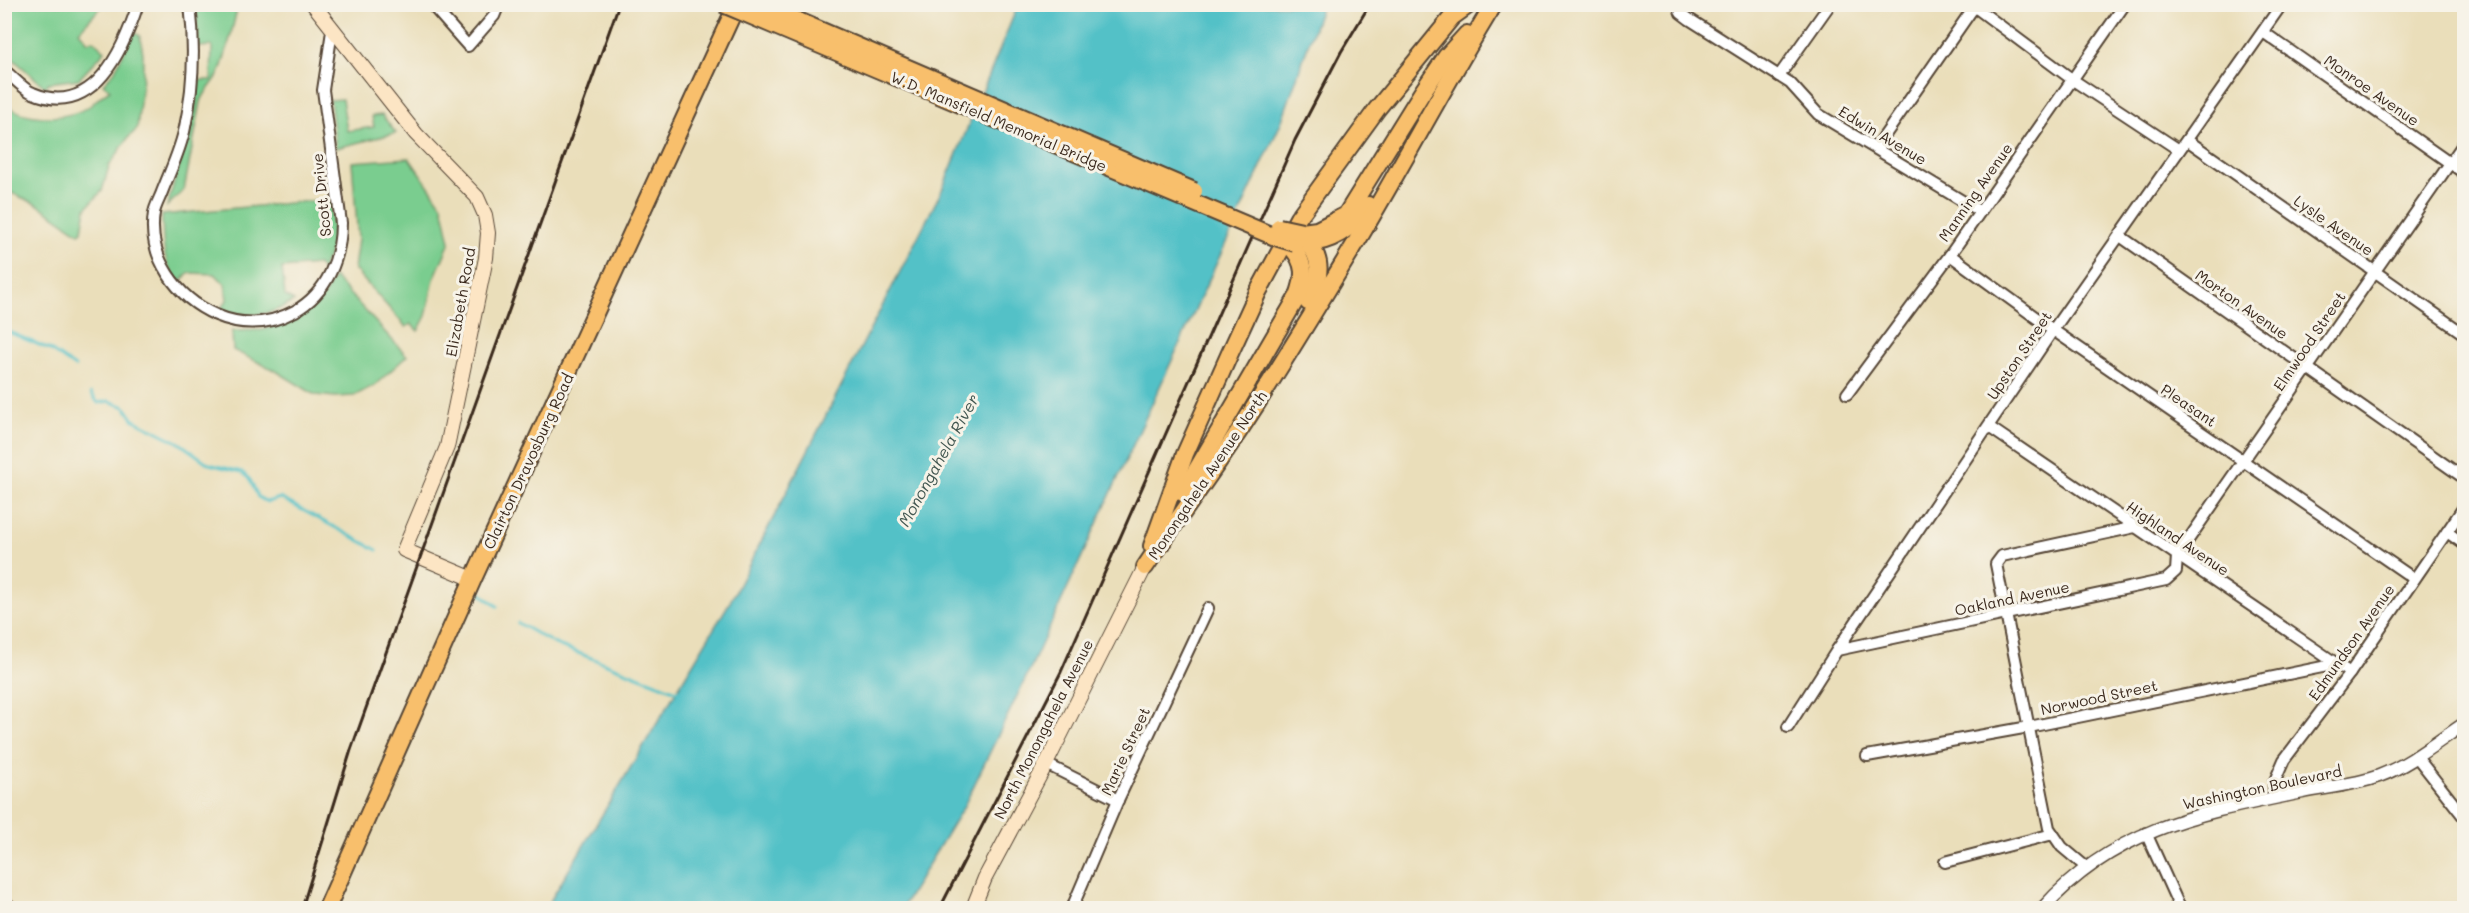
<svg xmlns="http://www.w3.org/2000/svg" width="2469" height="913" font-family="Mali,sans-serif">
<rect width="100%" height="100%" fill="#f7f3e8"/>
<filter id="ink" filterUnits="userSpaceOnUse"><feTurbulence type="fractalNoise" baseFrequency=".0167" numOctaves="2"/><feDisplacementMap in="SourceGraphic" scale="12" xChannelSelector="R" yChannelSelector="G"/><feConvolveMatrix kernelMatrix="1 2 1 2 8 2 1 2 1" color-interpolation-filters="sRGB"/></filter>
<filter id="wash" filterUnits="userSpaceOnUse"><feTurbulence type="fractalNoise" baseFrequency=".008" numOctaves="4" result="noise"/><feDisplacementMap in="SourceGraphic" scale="24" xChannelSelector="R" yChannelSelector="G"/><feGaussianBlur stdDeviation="1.35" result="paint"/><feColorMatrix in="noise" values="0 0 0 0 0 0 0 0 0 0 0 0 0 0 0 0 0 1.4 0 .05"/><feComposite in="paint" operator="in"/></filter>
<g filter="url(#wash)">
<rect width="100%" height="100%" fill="#eadeba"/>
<g fill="#7acd8f" stroke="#5a7c56" stroke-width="1.5">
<path d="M 5,4 L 103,5 L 79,31 L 88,42 L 93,40 L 105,51 L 79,79 L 48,83 L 46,88 L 5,52 Z"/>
<path d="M 196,5 L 238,5 C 233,27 228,47 221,69 C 217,82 205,89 201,102 L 184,190 L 167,206 L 192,124 L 199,80 L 211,80 L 212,46 L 198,47 Z"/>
<path d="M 134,32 L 140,36 L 143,53 L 143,76 L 137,129 L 128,138 L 109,166 L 102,191 L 86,208 L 82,231 L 79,233 L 38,205 L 5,190 L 5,104 C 26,121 68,121 91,105 C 97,100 102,94 110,90 L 103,84 L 114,72 Z"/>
<path d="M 342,99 L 347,131 L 374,127 L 372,116 L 382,115 L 396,133 L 336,148 L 330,100 Z"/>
<path d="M 409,158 L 442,205 L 450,242 L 434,279 L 426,316 L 418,331 L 411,324 L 406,327 L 354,269 L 358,239 L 352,162 Z"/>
<path d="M 331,199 L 333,246 L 323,266 L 326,269 L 324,272 L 318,265 L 282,268 L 285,296 L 294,301 C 271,316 247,319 221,309 L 227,300 L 225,284 L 215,274 L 189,273 L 180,282 C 161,267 163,236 162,215 Z"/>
<path d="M 334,277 L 407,356 L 375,385 L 354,396 L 335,397 L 315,395 L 276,371 L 233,350 L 232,331 L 262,330 L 292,321 L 323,297 Z"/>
</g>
<path fill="#53c1c7" stroke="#477672" stroke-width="1.5" d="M 1018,5 L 1322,5 L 1281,123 L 1032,665 L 964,806 L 902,908 L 546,908 L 730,602 L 942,190 Z"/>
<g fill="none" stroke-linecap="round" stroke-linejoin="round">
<g stroke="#53c1c7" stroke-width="3">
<path d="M 4,330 L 49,349 L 75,367"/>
<path d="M 91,393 L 98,403 L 109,401 L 125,407 L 134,420 L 178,442 L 209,464 L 242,472 L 250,480 L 258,497 L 267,502 L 280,498 L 377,550"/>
<path d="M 479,592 L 497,606"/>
<path d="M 518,623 L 555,644 L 679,692"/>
</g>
</g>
</g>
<g filter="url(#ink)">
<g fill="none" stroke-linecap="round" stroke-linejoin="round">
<defs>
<g id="minor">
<path d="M 190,4 C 195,46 194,86 185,127 C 181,149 170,171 162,192 C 160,198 155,206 154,213 C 147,257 177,298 216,315 C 242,326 269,325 295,311 C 327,293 341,258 341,223 L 323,90 L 332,31"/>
<path d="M 431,4 L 468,46 L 494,16 L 499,4"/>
<path d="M 1678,4 L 1681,13 L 1689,19 L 1790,83 L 1818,114 L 1979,211"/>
<path d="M 1971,4 L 2073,80 L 2179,150"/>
<path d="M 2263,32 L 2464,173"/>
<path d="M 4,70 C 13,77 23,89 33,93 C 94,119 124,48 138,4"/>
<path d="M 1779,76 L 1830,4"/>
<path d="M 2187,140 L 2464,334"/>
<path d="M 1876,148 L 1976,4"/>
<path d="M 2120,236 L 2464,478"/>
<path d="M 1950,255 L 2053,330 L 2413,578"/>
<path d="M 1847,394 L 1950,255 L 2125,4"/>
<path d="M 1989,427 L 2350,673"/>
<path d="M 2447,532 L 2464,544"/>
<path d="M 1837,650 L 2166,580 L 2176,571 L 2177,556 L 2464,143"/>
<path d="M 1788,727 L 1837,650 L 2053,330 L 2282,4"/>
<path d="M 1867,756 L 2029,727 L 2337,664"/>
<path d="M 2416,756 L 2464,817"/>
<path d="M 1046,764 L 1118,800"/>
<path d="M 2274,798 L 2274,783 L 2284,760 L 2350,673 L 2464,507"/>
<path d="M 2146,833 L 2180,908"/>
<path d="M 1945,862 L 2053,834"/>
<path d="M 2087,868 L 2062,847 L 2049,828 L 1996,564 L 2002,556 L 2135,527"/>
<path d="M 4,901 L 12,908"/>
<path d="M 1072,908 L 1118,800 L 1208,608"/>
</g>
<path id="tertiary" d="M 2043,908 C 2116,827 2201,813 2303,792 C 2328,787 2355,785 2379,776 C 2409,765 2437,742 2464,724"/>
<g id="secondary">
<path d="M 313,4 L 416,134 L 477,197 L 485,215 L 488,233 L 486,258 L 447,447 L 404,550 L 473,579"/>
<path d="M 973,908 L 985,878 L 1046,764 L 1145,567"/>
</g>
<g id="primary">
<path d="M 1302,232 L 1317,230 L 1346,215 L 1423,91 L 1446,57 L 1467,34"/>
<path d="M 1299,237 C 1325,253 1322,278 1308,302"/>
<path d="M 1301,243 C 1329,245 1354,228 1368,205"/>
<path d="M 1183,493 L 1298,296 C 1305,277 1306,264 1292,248"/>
<path d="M 1152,546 L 1185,454 L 1230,353 L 1258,292 L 1298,218 L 1377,109 L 1452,17 L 1470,4"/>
<path d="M 1145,567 C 1180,515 1217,466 1250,414 C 1288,355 1324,295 1360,236 C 1406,159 1447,80 1494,4"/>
<path d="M 327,908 L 473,579 L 737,4"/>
</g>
</defs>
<use href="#minor" stroke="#554535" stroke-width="14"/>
<use href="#tertiary" stroke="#554535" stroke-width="15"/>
<use href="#secondary" stroke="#554535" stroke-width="16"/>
<use href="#primary" stroke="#554535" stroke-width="20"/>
<use href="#minor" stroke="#fff" stroke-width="10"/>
<use href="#tertiary" stroke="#fff" stroke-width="12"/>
<use href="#secondary" stroke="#fce5c4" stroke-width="14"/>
<use href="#primary" stroke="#f8bf6c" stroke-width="16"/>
<g stroke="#3b2a1e" stroke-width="3">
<path d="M 302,908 L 351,750 L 619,4"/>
<path d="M 940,908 L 1061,672 L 1295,140 L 1341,52 L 1370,4"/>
</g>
<defs>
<g id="primary-bridge">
<path d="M 723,4 L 1275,237 L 1295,243"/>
<path d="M 759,4 L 1194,191"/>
<path d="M 1279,227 L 1302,232"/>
</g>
</defs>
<use href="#primary-bridge" stroke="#554535" stroke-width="20" stroke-linecap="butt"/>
<use href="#primary-bridge" stroke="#f8bf6c" stroke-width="16"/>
</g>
</g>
<g text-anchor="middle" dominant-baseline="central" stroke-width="6" stroke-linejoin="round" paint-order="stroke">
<g font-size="15" fill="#3b2a1e" stroke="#f7f3e8">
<text transform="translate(2372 90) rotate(35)">Monroe Avenue</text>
<text transform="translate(999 121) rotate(23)">W.D. Mansfield Memorial Bridge</text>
<text transform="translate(1883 135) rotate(31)">Edwin Avenue</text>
<text transform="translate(1975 192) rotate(-55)">Manning Avenue</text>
<text transform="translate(321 195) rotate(-96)">Scott Drive</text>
<text transform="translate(2334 225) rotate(35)">Lysle Avenue</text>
<text transform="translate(460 302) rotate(-80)">Elizabeth Road</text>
<text transform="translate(2242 304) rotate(35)">Morton Avenue</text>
<text transform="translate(2309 341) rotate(-56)">Elmwood Street</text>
<text transform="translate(2019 355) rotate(-56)">Upston Street</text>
<text transform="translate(2189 405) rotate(34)">Pleasant</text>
<text transform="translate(528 461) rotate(-65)">Clairton Dravosburg Road</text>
<text transform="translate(1207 475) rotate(-56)">Monongahela Avenue North</text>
<text transform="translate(2178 538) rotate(34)">Highland Avenue</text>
<text transform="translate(2012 598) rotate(-12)">Oakland Avenue</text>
<text transform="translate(2351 642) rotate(-55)">Edmundson Avenue</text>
<text transform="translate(2099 697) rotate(-12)">Norwood Street</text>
<text transform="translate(1043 729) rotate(-63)">North Monongahela Avenue</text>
<text transform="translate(1125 751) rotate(-65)">Marie Street</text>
<text transform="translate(2262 787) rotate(-12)">Washington Boulevard</text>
</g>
<g font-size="16" font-style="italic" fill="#425751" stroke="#f7f3e8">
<text transform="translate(938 460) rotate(-61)">Monongahela River</text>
</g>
</g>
<rect width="2469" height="913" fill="none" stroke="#f7f3e8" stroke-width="24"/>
</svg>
